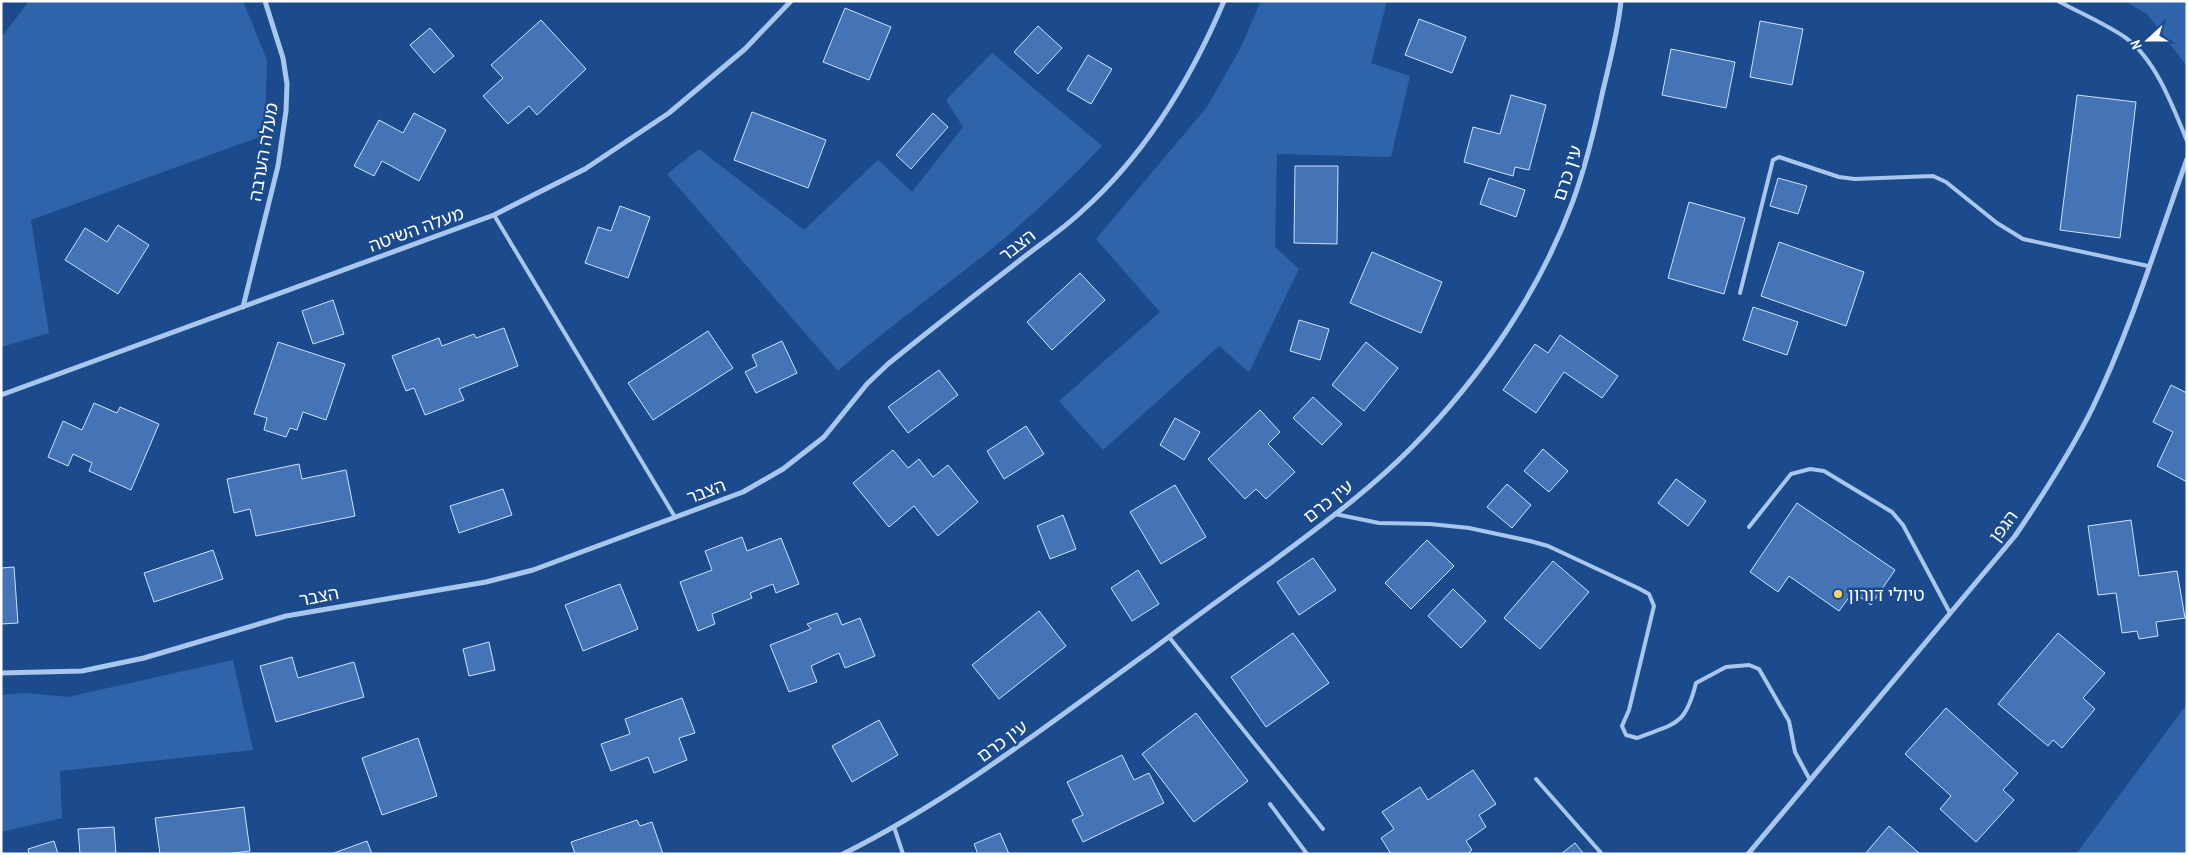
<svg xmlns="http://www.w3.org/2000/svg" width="2188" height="855" font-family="'Archivo Narrow','Noto Sans Hebrew',sans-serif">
<rect width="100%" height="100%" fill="#1c4b8d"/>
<g fill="#2f64ab">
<path d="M 29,1 L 243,1 L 267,60 L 265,135 L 31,220 L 49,333 L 1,347 L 1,38 Z"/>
<path d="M 1261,1 L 1387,1 L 1371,63 L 1410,76 L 1391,157 L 1277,154 L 1275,247 L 1299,269 L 1249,372 L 1219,346 L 1103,450 L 1059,401 L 1160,312 L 1096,239 L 1207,107 L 1240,49 Z"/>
<path d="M 2125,1 L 2187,1 L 2187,66 L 2147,14 Z"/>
<path d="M 992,53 L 1102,146 C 1065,185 1026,221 984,255 C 935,294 885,330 838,371 L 667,174 L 699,149 L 804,230 L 878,160 L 912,192 L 963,127 L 946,100 Z"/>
<path d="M 233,660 L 253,750 L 60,771 L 62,818 L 1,832 L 1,695 L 27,693 L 68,697 Z"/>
<path d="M 2187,704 L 2187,854 L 2076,854 Z"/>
</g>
<g fill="#4474b5" stroke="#cfe1f9">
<path d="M 845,8 L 891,27 L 869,80 L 823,62 Z"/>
<path d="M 1419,19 L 1466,37 L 1452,73 L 1405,55 Z"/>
<path d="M 541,20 L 586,69 L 537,115 L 529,106 L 508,124 L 483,96 L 503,78 L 491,65 Z"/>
<path d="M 1760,21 L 1803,29 L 1792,85 L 1750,77 Z"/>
<path d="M 1038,26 L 1062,48 L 1038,74 L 1014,52 Z"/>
<path d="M 430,28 L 454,56 L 434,73 L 410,45 Z"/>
<path d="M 1671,49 L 1735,62 L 1726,108 L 1662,95 Z"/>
<path d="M 1088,55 L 1112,69 L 1091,104 L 1067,90 Z"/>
<path d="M 1511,95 L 1546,105 L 1529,170 L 1515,167 L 1513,176 L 1464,162 L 1473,127 L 1500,134 Z"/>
<path d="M 2077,95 L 2136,102 L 2120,238 L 2060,230 Z"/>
<path d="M 752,112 L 826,140 L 808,188 L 734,160 Z"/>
<path d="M 414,113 L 446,130 L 419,181 L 382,161 L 374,176 L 354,166 L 379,120 L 403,133 Z"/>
<path d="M 933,113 L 948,127 L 911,169 L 896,155 Z"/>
<path d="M 1295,166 L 1338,166 L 1337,244 L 1294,243 Z"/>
<path d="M 1489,178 L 1525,190 L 1516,217 L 1480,204 Z"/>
<path d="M 1778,178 L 1807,186 L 1798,214 L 1770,206 Z"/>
<path d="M 1689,202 L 1745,218 L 1724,294 L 1668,278 Z"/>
<path d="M 620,206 L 650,217 L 628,278 L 585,263 L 598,227 L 611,231 Z"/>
<path d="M 118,225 L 149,245 L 118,294 L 65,260 L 85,228 L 107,242 Z"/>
<path d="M 1779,242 L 1864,272 L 1846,326 L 1761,296 Z"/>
<path d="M 1372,252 L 1442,282 L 1421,333 L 1350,303 Z"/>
<path d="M 1080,273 L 1105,300 L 1052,350 L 1027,322 Z"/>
<path d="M 333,300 L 344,334 L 313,344 L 302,311 Z"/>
<path d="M 1753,307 L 1798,322 L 1787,355 L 1743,340 Z"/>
<path d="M 1299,320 L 1329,329 L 1320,360 L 1290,351 Z"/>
<path d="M 504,328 L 518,366 L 459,389 L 464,400 L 425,415 L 414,388 L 406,391 L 392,356 L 439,338 L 442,346 L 474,334 L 476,338 Z"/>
<path d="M 708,331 L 733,368 L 653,420 L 628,383 Z"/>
<path d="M 1560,335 L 1618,376 L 1602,398 L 1564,372 L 1536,413 L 1503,390 L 1535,344 L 1548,353 Z"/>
<path d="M 782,341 L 797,373 L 756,393 L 745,372 L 757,366 L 752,355 Z"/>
<path d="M 278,342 L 345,364 L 326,420 L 303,412 L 297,430 L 290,428 L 286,437 L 264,430 L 267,418 L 254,414 Z"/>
<path d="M 1366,342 L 1398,368 L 1364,411 L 1332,385 Z"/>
<path d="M 939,370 L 958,395 L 908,433 L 888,407 Z"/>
<path d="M 2171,385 L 2187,393 L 2187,482 L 2157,466 L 2173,432 L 2153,422 Z"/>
<path d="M 1313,397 L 1342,424 L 1322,445 L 1293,418 Z"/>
<path d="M 94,403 L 117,413 L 120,407 L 159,424 L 131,490 L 89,471 L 92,463 L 73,454 L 68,466 L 48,457 L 63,421 L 82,430 Z"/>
<path d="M 1260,410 L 1280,432 L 1268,444 L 1295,472 L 1266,499 L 1256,489 L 1245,499 L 1208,459 Z"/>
<path d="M 1175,418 L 1200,432 L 1184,460 L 1160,445 Z"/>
<path d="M 1026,426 L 1044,454 L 1004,479 L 987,451 Z"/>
<path d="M 1543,449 L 1568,471 L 1549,492 L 1524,471 Z"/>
<path d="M 893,450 L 908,468 L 919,459 L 933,477 L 948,465 L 978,502 L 938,536 L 914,506 L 889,527 L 853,483 Z"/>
<path d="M 299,464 L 302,479 L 346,470 L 355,516 L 256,536 L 250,509 L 234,513 L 227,479 Z"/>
<path d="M 1676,479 L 1706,501 L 1688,526 L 1658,503 Z"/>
<path d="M 1507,484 L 1531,505 L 1512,528 L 1487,507 Z"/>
<path d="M 1175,485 L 1206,537 L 1161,564 L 1130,512 Z"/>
<path d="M 503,489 L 512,515 L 459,533 L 450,506 Z"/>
<path d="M 1797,503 L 1895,570 L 1871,605 L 1853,592 L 1839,611 L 1789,576 L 1778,592 L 1750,572 Z"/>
<path d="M 1063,515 L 1076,549 L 1050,559 L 1037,526 Z"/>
<path d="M 2131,520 L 2139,576 L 2177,571 L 2185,618 L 2156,622 L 2158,636 L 2139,639 L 2137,631 L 2122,633 L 2116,593 L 2098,595 L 2088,526 Z"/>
<path d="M 742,537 L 747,551 L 781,538 L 799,584 L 776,593 L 773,584 L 750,593 L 752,598 L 712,614 L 715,624 L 698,631 L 680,582 L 712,570 L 705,551 Z"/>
<path d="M 1427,540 L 1454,566 L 1411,609 L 1385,583 Z"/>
<path d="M 213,550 L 223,579 L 154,602 L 144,573 Z"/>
<path d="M 1313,558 L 1336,590 L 1299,615 L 1277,582 Z"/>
<path d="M 1553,561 L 1589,592 L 1540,649 L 1504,618 Z"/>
<path d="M 14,567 L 18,623 L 1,624 L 1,568 Z"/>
<path d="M 1138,570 L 1159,604 L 1132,621 L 1111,588 Z"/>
<path d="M 620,584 L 638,629 L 583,651 L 565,605 Z"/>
<path d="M 1453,589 L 1486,621 L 1461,648 L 1428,616 Z"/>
<path d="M 1039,611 L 1066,646 L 999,699 L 972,665 Z"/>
<path d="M 837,613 L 842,625 L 860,618 L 875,656 L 845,668 L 839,653 L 811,666 L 817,682 L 789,692 L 770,645 L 811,629 L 807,624 Z"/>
<path d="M 1293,633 L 1329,683 L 1266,727 L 1231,677 Z"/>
<path d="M 2058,633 L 2105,673 L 2083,698 L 2095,709 L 2062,748 L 2053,740 L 2048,746 L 1998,704 Z"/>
<path d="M 489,642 L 495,670 L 469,676 L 463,649 Z"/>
<path d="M 292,657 L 298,678 L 354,662 L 364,697 L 276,722 L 260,666 Z"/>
<path d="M 682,698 L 695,733 L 679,738 L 687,760 L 654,773 L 648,757 L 611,771 L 601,744 L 630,734 L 625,719 Z"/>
<path d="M 1946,708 L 2018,773 L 2003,790 L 2014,800 L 1976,842 L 1940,809 L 1951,796 L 1905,754 Z"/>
<path d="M 1196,713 L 1248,781 L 1194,822 L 1142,754 Z"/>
<path d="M 879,720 L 898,755 L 852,782 L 832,746 Z"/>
<path d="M 418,738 L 437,796 L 382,815 L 362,758 Z"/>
<path d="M 1122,755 L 1134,780 L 1149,773 L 1164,803 L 1083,842 L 1072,820 L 1083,815 L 1067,782 Z"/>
<path d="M 1473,770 L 1496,804 L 1479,815 L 1486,827 L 1466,841 L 1472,850 L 1467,854 L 1391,854 L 1381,838 L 1394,829 L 1382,812 L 1420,787 L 1428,800 Z"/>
<path d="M 244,807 L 250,851 L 225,854 L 160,854 L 155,818 Z"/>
<path d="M 637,820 L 640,826 L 652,822 L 663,854 L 575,854 L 571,842 Z"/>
<path d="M 1889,826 L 1920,854 L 1865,854 Z"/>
<path d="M 114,827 L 116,854 L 80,854 L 78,829 Z"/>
<path d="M 1000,833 L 1009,854 L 978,854 L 974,844 Z"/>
<path d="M 54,841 L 58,854 L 29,854 L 28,849 Z"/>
<path d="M 367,841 L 372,854 L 334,854 L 334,853 Z"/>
<path d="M 1575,843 L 1584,854 L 1561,854 Z"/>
</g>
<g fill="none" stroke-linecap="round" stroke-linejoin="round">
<g stroke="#a9c6ed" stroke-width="4">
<path d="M 2058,1 C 2080,13 2106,24 2126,38 C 2156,60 2173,107 2187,141"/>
<path d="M 494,215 L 675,517"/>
<path d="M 1740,293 L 1773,160 L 1779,157 L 1839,177 L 1855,179 L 1933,176 L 1946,182 L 1997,223 L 2023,239 L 2148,266"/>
<path d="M 1335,514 L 1379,523 L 1430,524 L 1469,528 L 1530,541 L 1548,546 L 1638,588 L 1649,594 L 1654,606 L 1629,710 L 1622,726 L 1626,735 L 1637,738 C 1675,723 1685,727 1696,683 L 1726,667 L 1749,665 L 1759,669 L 1789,721 L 1795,752 L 1810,780"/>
<path d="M 1749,527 L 1791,474 L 1810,469 L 1824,471 L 1892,512 L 1903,525 L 1950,613"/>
<path d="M 1169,637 L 1323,829"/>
<path d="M 1536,779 L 1602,854"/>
<path d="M 1270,804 L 1307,854"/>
<path d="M 894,827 L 903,854"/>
</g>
<g stroke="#a9c6ed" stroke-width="5">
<path d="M 243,307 L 278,166 L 286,111 L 287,84 L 283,58 L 265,1"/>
<path d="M 1,395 L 494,215 L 585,169 L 669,113 L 745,49 L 791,1"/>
<path d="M 1,673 L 82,671 L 101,667 L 144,658 L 286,616 L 486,582 L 533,570 L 743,492 L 783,469 L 824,437 L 867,384 L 888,364 C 931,329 975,295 1019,261 C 1039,245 1062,230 1081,212 C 1145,155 1191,79 1224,1"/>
<path d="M 843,854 C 953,799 1050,723 1150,651 C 1190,621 1231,591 1272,562 C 1320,526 1370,490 1412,447 C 1481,377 1539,293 1573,201 C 1586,165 1595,128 1603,90 C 1610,61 1618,31 1621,1"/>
<path d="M 1748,854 L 2015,536 C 2043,495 2070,453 2092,409 C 2131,329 2157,242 2187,159"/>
</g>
</g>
<circle fill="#fdd567" stroke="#1c4b8d" stroke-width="2" cx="1838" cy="594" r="5"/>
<g text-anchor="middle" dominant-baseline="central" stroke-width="5" stroke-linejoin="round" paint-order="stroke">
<g font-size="18" fill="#fff" stroke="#1c4b8d">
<text transform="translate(263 152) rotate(-80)">מעלה הערבה</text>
<text transform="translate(1567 173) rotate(-72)">עין כרם</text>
<text transform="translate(416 229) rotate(-20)">מעלה השיטה</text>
<text transform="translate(1017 245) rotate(-38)">הצבר</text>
<text transform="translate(706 491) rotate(-20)">הצבר</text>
<text transform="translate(1328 501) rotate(-38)">עין כרם</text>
<text transform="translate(2003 526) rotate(-53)">הגפן</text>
<text transform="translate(319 596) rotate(-11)">הצבר</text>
<text transform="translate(1002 741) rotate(-36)">עין כרם</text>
</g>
<g font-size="18" fill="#fff" stroke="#1c4b8d" text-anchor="start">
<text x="1848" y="594">טיולי דורון</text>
</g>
</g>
<rect width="2188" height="855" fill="none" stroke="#ffffff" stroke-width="5"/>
<g transform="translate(2148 40) rotate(249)" stroke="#1c4b8d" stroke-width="4" paint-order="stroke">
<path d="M0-4L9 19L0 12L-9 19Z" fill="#ffffff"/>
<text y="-8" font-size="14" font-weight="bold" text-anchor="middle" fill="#ffffff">N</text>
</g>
</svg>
